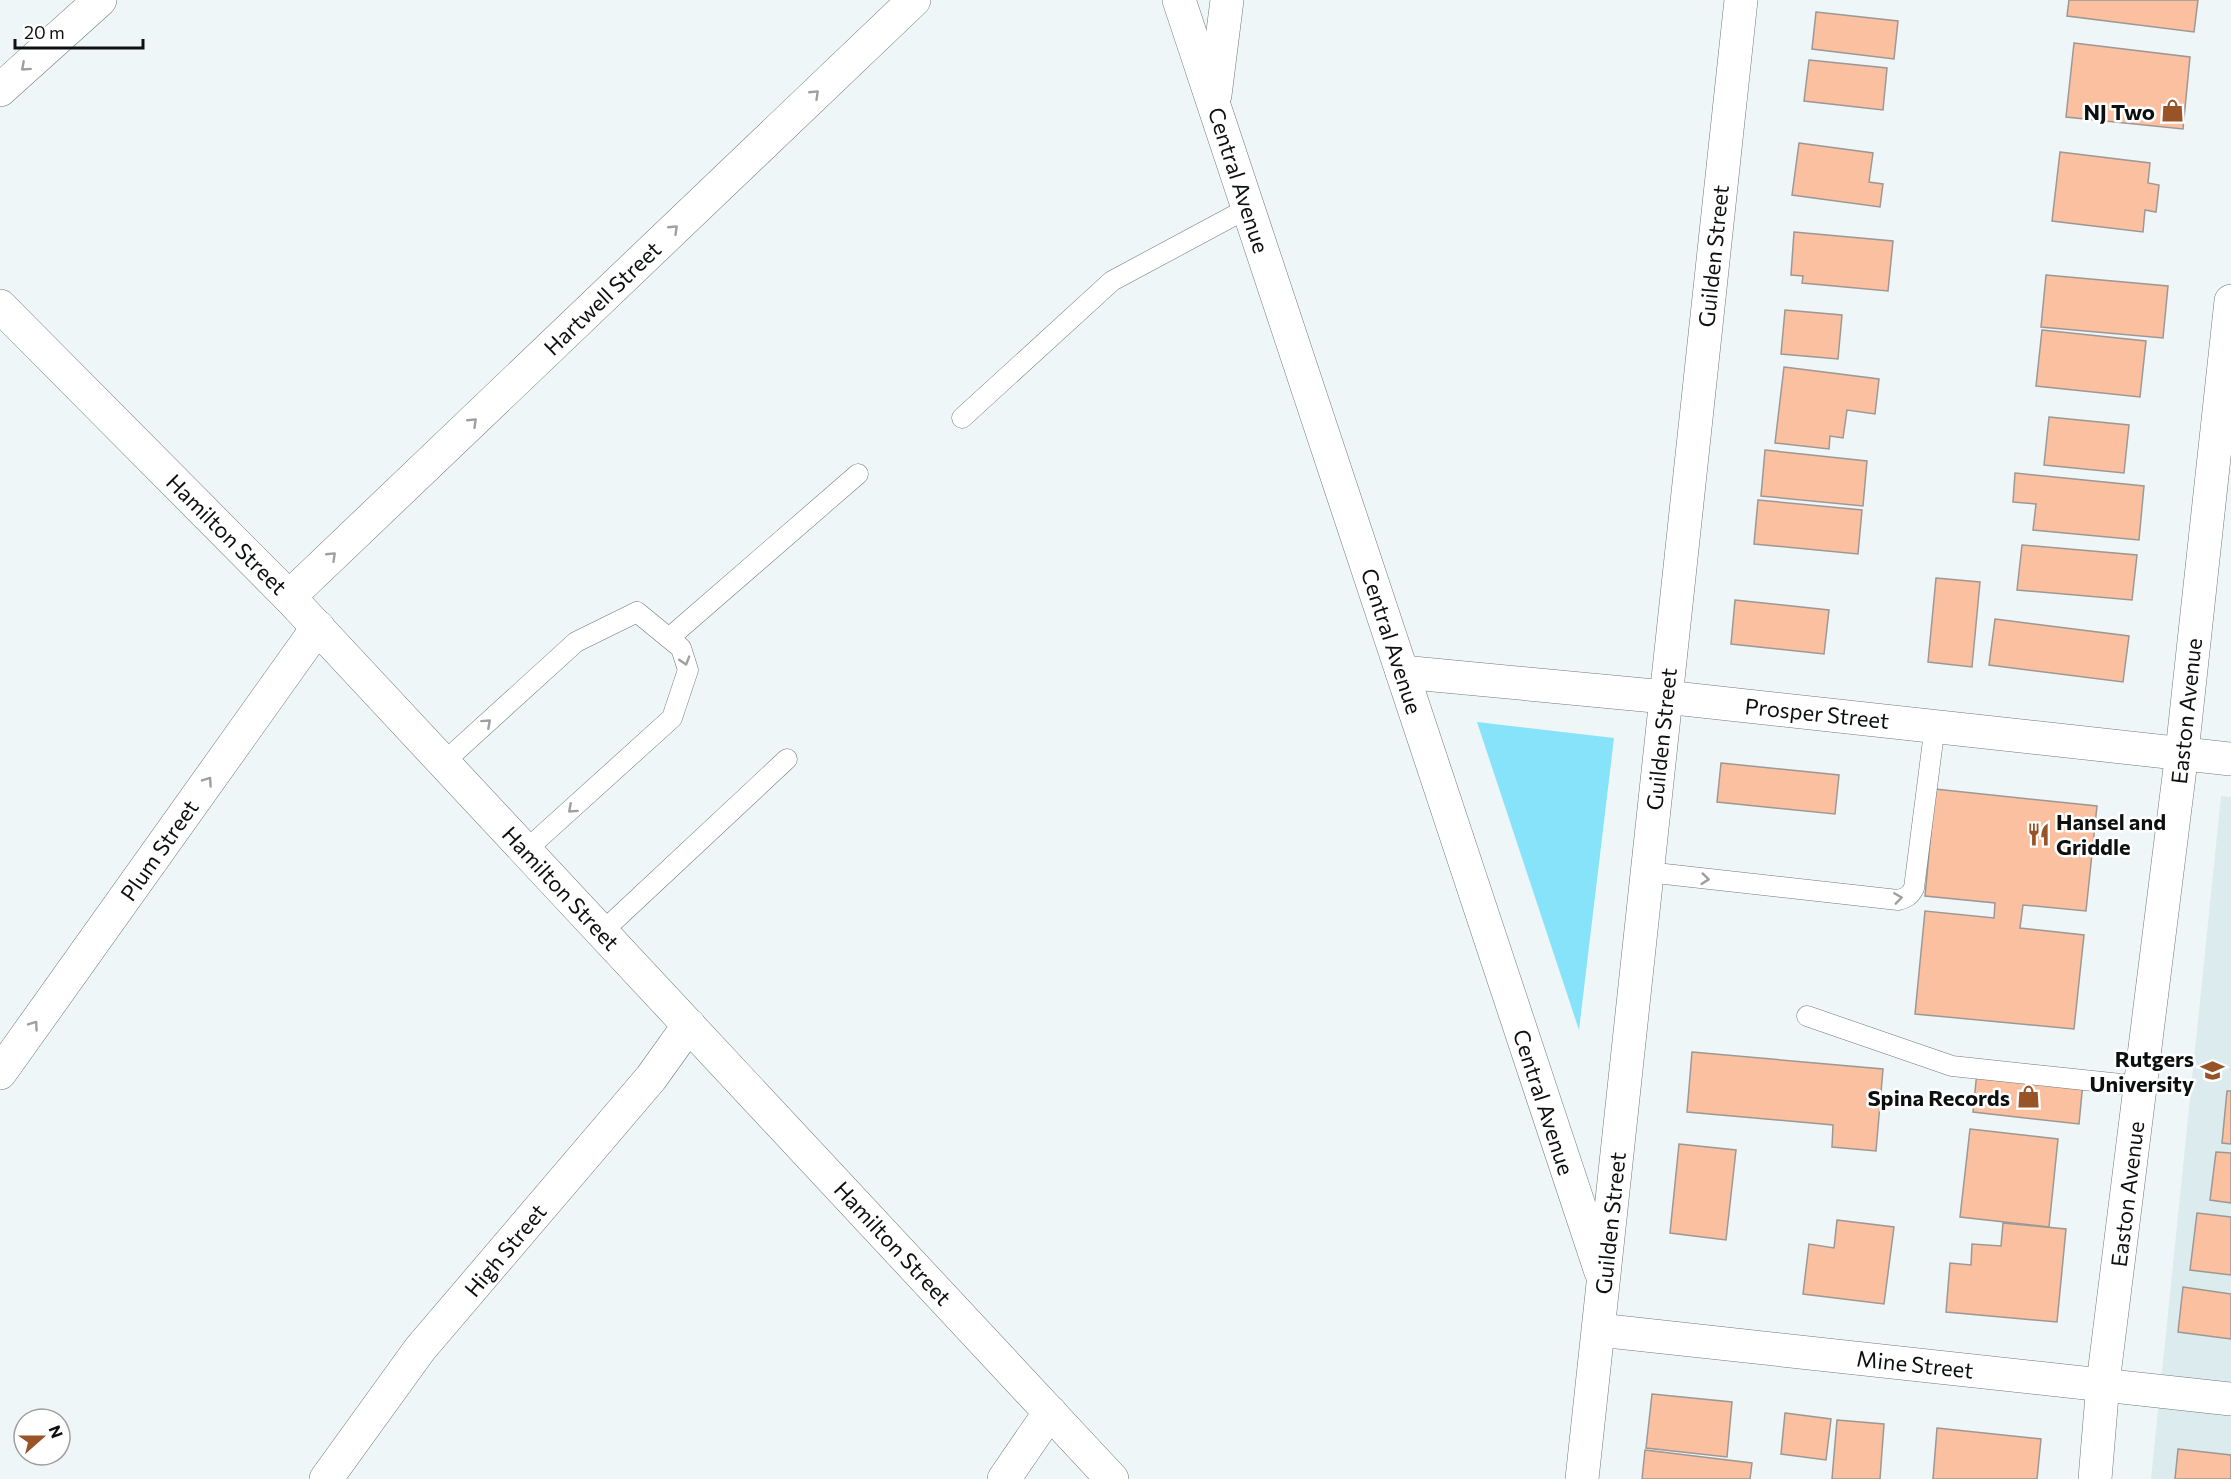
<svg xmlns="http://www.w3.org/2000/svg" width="2231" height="1479" font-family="Commissioner,sans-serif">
<rect width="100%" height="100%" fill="#eff6f7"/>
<path fill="#dcebee" d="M 2221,796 L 2231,797 L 2231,1479 L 2151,1479 Z"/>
<path fill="#86e3f9" d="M 1477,722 L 1614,738 L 1579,1030 Z"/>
<g fill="#fac09f" stroke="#9d9895" stroke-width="1.5">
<path d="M 2069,0 L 2198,0 L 2194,32 L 2067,16 Z"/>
<path d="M 1816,12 L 1898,21 L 1894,59 L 1812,49 Z"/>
<path d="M 2074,43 L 2190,57 L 2183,129 L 2066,117 Z"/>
<path d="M 1809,60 L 1887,68 L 1883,110 L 1804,101 Z"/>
<path d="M 1799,143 L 1873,153 L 1869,182 L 1883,184 L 1880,207 L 1792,195 Z"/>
<path d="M 2060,152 L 2150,163 L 2148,183 L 2159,185 L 2156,212 L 2145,210 L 2143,232 L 2052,221 Z"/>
<path d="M 1794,232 L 1893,241 L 1888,291 L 1802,283 L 1803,276 L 1791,275 Z"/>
<path d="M 2046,275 L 2168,286 L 2163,338 L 2041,327 Z"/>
<path d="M 1785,310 L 1842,315 L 1838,359 L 1781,354 Z"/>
<path d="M 2042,330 L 2146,341 L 2140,397 L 2036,386 Z"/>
<path d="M 1784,367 L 1879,379 L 1875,414 L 1847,410 L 1843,438 L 1830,436 L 1829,449 L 1775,443 Z"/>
<path d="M 2049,417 L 2129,425 L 2124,473 L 2044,465 Z"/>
<path d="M 1765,450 L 1867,461 L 1863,506 L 1761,496 Z"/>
<path d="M 2015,473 L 2144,486 L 2139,540 L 2033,530 L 2036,504 L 2013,502 Z"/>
<path d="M 1758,500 L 1862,510 L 1858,554 L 1754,544 Z"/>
<path d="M 2022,545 L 2137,555 L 2132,600 L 2017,590 Z"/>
<path d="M 1936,578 L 1980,582 L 1972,667 L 1928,662 Z"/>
<path d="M 1735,600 L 1829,610 L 1824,654 L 1731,644 Z"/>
<path d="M 1995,619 L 2129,636 L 2123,682 L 1989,665 Z"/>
<path d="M 1721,763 L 1839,775 L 1835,814 L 1717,802 Z"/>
<path d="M 1935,789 L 2097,806 L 2086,911 L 2023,905 L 2020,928 L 2084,935 L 2074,1029 L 1915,1014 L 1925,911 L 1994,918 L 1995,903 L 1925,896 Z"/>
<path d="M 1692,1052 L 1883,1069 L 1876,1151 L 1832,1147 L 1833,1125 L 1687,1112 Z"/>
<path d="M 1977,1071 L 2083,1082 L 2079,1124 L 1973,1112 Z"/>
<path d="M 2227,1091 L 2231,1091 L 2231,1144 L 2222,1143 Z"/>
<path d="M 1970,1129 L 2058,1139 L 2049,1227 L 1960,1217 Z"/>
<path d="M 1679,1144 L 1736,1150 L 1726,1240 L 1670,1233 Z"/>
<path d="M 2216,1152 L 2231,1153 L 2231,1203 L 2210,1200 Z"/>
<path d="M 2197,1213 L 2231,1217 L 2231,1275 L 2190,1270 Z"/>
<path d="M 1837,1220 L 1894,1227 L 1884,1304 L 1803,1294 L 1809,1244 L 1834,1248 Z"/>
<path d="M 2003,1223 L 2066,1229 L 2057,1322 L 1946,1312 L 1950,1263 L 1971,1265 L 1972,1244 L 2001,1246 Z"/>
<path d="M 2183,1287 L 2231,1294 L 2231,1339 L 2178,1332 Z"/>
<path d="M 1652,1394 L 1732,1402 L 1727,1457 L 1646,1448 Z"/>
<path d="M 1785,1413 L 1831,1419 L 1826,1460 L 1781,1454 Z"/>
<path d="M 1837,1420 L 1884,1424 L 1880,1479 L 1832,1479 Z"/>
<path d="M 1937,1428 L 2041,1439 L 2037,1479 L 1933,1479 Z"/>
<path d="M 2178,1449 L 2231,1455 L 2231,1479 L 2175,1479 Z"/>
<path d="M 1645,1450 L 1752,1463 L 1750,1479 L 1642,1479 Z"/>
</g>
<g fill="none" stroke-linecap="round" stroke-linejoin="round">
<defs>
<g id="service">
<path d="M 962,418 L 1112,281 L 1248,208"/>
<path d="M 669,638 L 858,474"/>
<path d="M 444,762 L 576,642 L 637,612 L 681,648 L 688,670 L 672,718 L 526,850"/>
<path d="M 1647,872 L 1898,900 C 1906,898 1910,896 1914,888 L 1935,725"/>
<path d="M 602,932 L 787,759"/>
<path d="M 1807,1016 L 1952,1066 L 2140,1086"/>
</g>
<g id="minor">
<path d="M 1179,0 L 1601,1272"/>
<path d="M 0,90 L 100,0"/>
<path d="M 1215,95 L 1227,0"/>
<path d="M 289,597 L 914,0"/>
<path d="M 1402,672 L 1665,697 L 2231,759"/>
<path d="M 0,1073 L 318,627"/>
<path d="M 1599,1330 L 2231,1399"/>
<path d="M 326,1479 L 420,1349 L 651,1078 L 689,1025"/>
<path d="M 1004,1479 L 1050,1412"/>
<path d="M 1582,1479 L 1741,0"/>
</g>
<g id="tertiary">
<path d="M 0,306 L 289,597 L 1112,1479"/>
<path d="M 2095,1479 L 2103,1383 L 2182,752 L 2231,301"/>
</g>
</defs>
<use href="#service" stroke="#73787a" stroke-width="21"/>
<use href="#minor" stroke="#73787a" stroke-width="34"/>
<use href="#tertiary" stroke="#73787a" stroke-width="34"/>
<use href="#service" stroke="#fff" stroke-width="20"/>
<use href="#minor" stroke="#fff" stroke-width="33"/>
<use href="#tertiary" stroke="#fff" stroke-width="33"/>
</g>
<defs><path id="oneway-chevron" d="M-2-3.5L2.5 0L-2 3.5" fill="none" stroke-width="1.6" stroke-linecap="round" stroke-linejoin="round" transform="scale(1.5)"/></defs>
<g stroke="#9f9f9f">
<use href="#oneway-chevron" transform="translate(25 67) rotate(138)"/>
<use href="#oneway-chevron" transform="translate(815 94) rotate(-44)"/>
<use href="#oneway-chevron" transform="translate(674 229) rotate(-44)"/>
<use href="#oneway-chevron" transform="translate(473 422) rotate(-44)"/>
<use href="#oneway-chevron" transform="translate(332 556) rotate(-44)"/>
<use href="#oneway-chevron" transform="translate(685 661) rotate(73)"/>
<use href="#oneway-chevron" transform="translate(487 723) rotate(-42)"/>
<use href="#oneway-chevron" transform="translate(208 781) rotate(-55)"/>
<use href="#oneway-chevron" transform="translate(572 809) rotate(138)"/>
<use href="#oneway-chevron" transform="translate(1705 879) rotate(6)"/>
<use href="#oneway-chevron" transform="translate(1898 898) rotate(-8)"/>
<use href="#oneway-chevron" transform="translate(34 1025) rotate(-55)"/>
</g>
<defs>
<symbol id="shop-bare" viewBox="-9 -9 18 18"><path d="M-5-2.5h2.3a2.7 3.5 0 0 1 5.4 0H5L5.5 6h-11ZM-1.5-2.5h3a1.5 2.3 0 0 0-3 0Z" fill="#985327" stroke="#fff" stroke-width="2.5" paint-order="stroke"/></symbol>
<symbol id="restaurant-bare" viewBox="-9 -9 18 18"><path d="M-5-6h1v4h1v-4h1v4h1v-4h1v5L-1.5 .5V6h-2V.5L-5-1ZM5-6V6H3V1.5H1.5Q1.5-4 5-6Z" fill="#985327" stroke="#fff" stroke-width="2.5" paint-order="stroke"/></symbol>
<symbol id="university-bare" viewBox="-9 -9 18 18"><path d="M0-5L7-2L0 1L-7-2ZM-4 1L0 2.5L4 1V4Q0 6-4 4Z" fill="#985327" stroke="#fff" stroke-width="2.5" paint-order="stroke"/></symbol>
</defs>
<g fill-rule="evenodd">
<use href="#shop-bare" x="2156" y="94" width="33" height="33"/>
<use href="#restaurant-bare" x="2022" y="818" width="33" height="33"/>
<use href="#university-bare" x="2196" y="1054" width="33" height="33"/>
<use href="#shop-bare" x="2012" y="1080" width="33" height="33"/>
</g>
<g text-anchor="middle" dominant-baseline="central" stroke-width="5" stroke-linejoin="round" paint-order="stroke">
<g font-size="22" font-weight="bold" fill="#0e1010" stroke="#fff" text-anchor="end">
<text x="2155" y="111">NJ Two</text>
<text x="2056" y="821" text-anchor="start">Hansel and<tspan x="2056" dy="25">Griddle</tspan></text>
<text x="2194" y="1058">Rutgers<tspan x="2194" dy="25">University</tspan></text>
<text x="2010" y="1097">Spina Records</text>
</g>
<g font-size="22" fill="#0e1010" stroke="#fff">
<text transform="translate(1239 180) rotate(72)">Central Avenue</text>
<text transform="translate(1713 256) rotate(-84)">Guilden Street</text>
<text transform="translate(602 298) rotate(-44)">Hartwell Street</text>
<text transform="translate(227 534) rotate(45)">Hamilton Street</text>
<text transform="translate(1392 641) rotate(72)">Central Avenue</text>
<text transform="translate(2186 711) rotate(-84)">Easton Avenue</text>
<text transform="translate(1817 713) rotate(6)">Prosper Street</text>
<text transform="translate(1661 739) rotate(-84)">Guilden Street</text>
<text transform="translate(159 850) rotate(-55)">Plum Street</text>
<text transform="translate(561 888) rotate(47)">Hamilton Street</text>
<text transform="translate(1544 1102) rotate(72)">Central Avenue</text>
<text transform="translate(2127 1194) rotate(-83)">Easton Avenue</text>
<text transform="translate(1610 1223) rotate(-84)">Guilden Street</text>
<text transform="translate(893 1243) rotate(47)">Hamilton Street</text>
<text transform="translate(505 1250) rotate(-50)">High Street</text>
<text transform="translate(1915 1364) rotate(6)">Mine Street</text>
</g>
</g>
<g transform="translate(42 1437) rotate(69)"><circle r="28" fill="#ffffff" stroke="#9f9f9f" stroke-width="1.5"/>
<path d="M0-4.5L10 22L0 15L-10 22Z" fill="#985327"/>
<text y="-9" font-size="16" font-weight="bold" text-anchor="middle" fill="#0e1010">N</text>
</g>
<path d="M15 39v9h128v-9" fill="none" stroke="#0e1010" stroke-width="3"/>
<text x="24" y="39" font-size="18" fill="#0e1010" stroke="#ffffff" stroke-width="4.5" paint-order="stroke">20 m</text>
</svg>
